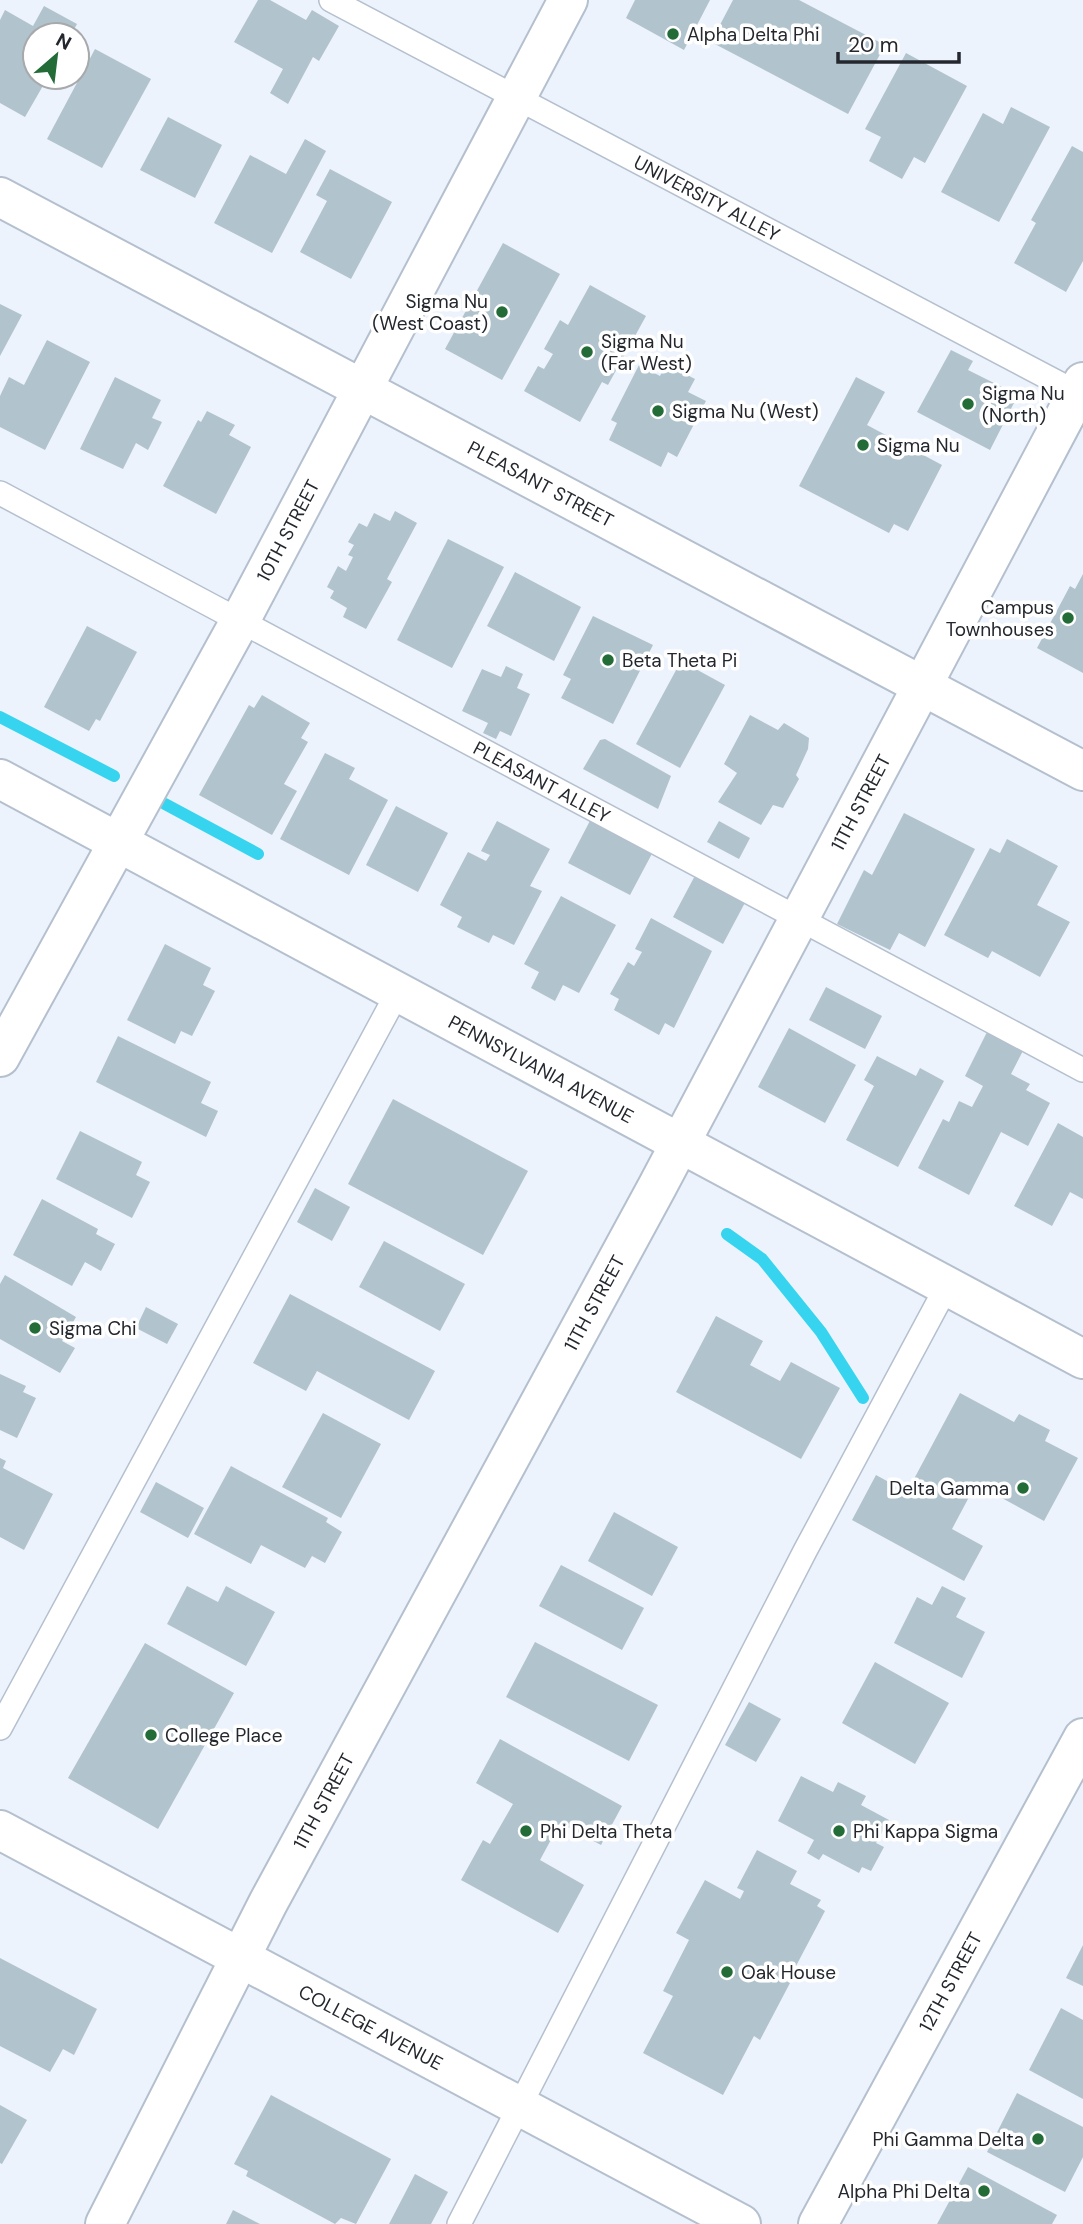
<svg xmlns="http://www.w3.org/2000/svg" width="1083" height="2224" font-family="'DM Sans',sans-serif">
<rect width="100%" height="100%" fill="#ecf3fc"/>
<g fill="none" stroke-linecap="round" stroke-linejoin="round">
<g stroke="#37d4ef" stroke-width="12">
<path d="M 0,717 L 114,776"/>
<path d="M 165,804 L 258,854"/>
<path d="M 727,1234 L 762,1259 L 821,1332 L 863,1398"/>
</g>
</g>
<g fill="#b1c3cd">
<path d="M 258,0 L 270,0 L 306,20 L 312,10 L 339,26 L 319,61 L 313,57 L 288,104 L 270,93 L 283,69 L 234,42 Z"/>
<path d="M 635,0 L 710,0 L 684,50 L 626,18 Z"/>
<path d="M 733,0 L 799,0 L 885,45 L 848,114 L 711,42 Z"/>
<path d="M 44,6 L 77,24 L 71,35 L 35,35 L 35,77 L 48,77 L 25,117 L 0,103 L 0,20 L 5,10 L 33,26 Z"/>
<path d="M 95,49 L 151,79 L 102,168 L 47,139 Z"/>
<path d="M 906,53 L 967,86 L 925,163 L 914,157 L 902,179 L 869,161 L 881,137 L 865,129 Z"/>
<path d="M 1011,107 L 1050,127 L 999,222 L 941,192 L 983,113 L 1003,124 Z"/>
<path d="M 168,117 L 222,145 L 195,198 L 140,170 Z"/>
<path d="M 305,139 L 326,151 L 272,253 L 214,223 L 250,155 L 286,174 Z"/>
<path d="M 1072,146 L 1083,152 L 1083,261 L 1066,292 L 1014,263 L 1036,223 L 1031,220 Z"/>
<path d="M 330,169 L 392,202 L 351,279 L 300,252 L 327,201 L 316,195 Z"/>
<path d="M 503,243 L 560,274 L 502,380 L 445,349 Z"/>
<path d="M 590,285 L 646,316 L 608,385 L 602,382 L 580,422 L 524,391 L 538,366 L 544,369 L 553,354 L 544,349 L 560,320 L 568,325 Z"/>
<path d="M 0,304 L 22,315 L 0,356 Z"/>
<path d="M 47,340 L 90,362 L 45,450 L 0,427 L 0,396 L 9,377 L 24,385 Z"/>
<path d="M 951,350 L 973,361 L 968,370 L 1018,395 L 990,450 L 917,412 Z"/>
<path d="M 666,364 L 695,379 L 688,392 L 706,401 L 677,457 L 668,452 L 661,467 L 609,440 L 617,423 L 611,420 L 639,365 L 660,376 Z"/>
<path d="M 115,377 L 161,400 L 152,418 L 162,422 L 148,450 L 136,443 L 123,469 L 80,449 Z"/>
<path d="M 856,377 L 885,392 L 867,425 L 942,465 L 908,531 L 894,524 L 889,533 L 799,486 Z"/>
<path d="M 207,411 L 235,425 L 229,435 L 251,447 L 216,514 L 163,486 L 198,420 L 201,422 Z"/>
<path d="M 395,511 L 417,523 L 387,579 L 392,582 L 366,629 L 343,617 L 347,608 L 330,598 L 334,591 L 327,587 L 338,566 L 346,571 L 353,557 L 348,555 L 354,545 L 348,542 L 359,523 L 367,527 L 374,513 L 390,521 Z"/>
<path d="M 448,539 L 504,567 L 452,668 L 397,640 Z"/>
<path d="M 515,572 L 581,607 L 554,661 L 487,626 Z"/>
<path d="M 1083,574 L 1083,673 L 1037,648 L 1070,586 L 1075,589 Z"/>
<path d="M 593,616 L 653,645 L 613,724 L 561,698 L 571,679 L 563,675 Z"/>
<path d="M 87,626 L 137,652 L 100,721 L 96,719 L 89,731 L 44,707 Z"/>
<path d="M 681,661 L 725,685 L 680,768 L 636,744 Z"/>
<path d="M 506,666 L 523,674 L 517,688 L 530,694 L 511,736 L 500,731 L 496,739 L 483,733 L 488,723 L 462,711 L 482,669 L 501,677 Z"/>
<path d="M 262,695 L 310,723 L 301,738 L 308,742 L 284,784 L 297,791 L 272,835 L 199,795 L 249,705 L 254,708 Z"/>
<path d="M 750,715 L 778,730 L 784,723 L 809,738 L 808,749 L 796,775 L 799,779 L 783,808 L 773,805 L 761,825 L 718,802 L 737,773 L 724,764 Z"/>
<path d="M 605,739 L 671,776 L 658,809 L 583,769 L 600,740 Z"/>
<path d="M 325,753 L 355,768 L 349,779 L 388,800 L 349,875 L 280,839 Z"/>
<path d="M 396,806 L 448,833 L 418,892 L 366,865 Z"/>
<path d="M 904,813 L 975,849 L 925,947 L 899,933 L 890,950 L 837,924 L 864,870 L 872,875 Z"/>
<path d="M 593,815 L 655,848 L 630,895 L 568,863 Z"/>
<path d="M 497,821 L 550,849 L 530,886 L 542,891 L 514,945 L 493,935 L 489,943 L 457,927 L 462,917 L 440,905 L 468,852 L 486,861 L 490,855 L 481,851 Z"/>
<path d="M 719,821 L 750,838 L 739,859 L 707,842 Z"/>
<path d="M 1007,839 L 1058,866 L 1037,905 L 1070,922 L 1040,977 L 992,951 L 988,958 L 944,935 L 990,848 L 1000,853 Z"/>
<path d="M 698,870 L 748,897 L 723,944 L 673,917 Z"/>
<path d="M 561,896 L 616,925 L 579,993 L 563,985 L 555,1001 L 531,988 L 539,972 L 524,964 Z"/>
<path d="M 651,918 L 712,951 L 674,1028 L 665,1023 L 659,1035 L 614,1010 L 619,999 L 610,994 L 628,962 L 634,966 L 642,952 L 635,949 Z"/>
<path d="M 165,944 L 211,968 L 203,985 L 215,991 L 192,1036 L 181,1031 L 175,1044 L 127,1020 Z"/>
<path d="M 826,987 L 882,1016 L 865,1049 L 809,1020 Z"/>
<path d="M 990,1026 L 1026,1045 L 1011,1074 L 1030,1084 L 1026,1090 L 1050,1103 L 1028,1146 L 1001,1132 L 969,1195 L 918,1168 L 943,1119 L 949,1122 L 959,1101 L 972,1107 L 983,1086 L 965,1076 Z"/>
<path d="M 789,1028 L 856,1065 L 825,1123 L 758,1087 Z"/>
<path d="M 118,1036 L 211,1082 L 201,1103 L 218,1111 L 206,1137 L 96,1082 Z"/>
<path d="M 877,1056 L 916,1076 L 920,1068 L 944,1081 L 898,1167 L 846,1140 L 874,1086 L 864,1080 Z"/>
<path d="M 393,1099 L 528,1171 L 483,1255 L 348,1184 Z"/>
<path d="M 1058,1123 L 1083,1137 L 1083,1199 L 1070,1192 L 1052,1226 L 1014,1206 Z"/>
<path d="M 80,1131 L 142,1162 L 136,1175 L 150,1182 L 132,1218 L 56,1179 Z"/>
<path d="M 315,1188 L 350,1207 L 332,1241 L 297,1222 Z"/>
<path d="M 42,1199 L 98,1229 L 96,1234 L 115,1244 L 101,1271 L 85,1262 L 72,1286 L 13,1255 Z"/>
<path d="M 384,1241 L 465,1284 L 440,1331 L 359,1287 Z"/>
<path d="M 5,1275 L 76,1317 L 62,1341 L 75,1348 L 60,1373 L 0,1339 L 0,1284 Z"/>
<path d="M 290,1294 L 435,1371 L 409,1420 L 317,1371 L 306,1391 L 253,1363 Z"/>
<path d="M 146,1307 L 178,1324 L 167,1344 L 136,1328 Z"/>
<path d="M 716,1316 L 763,1341 L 750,1365 L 780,1381 L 791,1362 L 840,1388 L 801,1459 L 676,1392 Z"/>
<path d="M 0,1374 L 26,1386 L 23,1392 L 36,1398 L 17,1438 L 0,1430 Z"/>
<path d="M 960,1393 L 1014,1422 L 1019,1414 L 1050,1430 L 1045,1441 L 1078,1458 L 1044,1521 L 976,1484 L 952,1529 L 983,1546 L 964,1581 L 852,1520 L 876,1475 L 907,1492 Z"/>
<path d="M 323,1413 L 381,1444 L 341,1518 L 282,1487 Z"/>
<path d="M 0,1458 L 6,1461 L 3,1468 L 53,1494 L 24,1550 L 0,1537 Z"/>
<path d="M 231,1466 L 328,1518 L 326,1522 L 342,1532 L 325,1563 L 312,1556 L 305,1568 L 261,1545 L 251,1564 L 194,1534 Z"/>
<path d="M 156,1482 L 204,1508 L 188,1538 L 140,1512 Z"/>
<path d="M 614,1512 L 678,1547 L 652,1596 L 588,1561 Z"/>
<path d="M 561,1565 L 644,1608 L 622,1650 L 539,1606 Z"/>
<path d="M 187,1586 L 218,1602 L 226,1586 L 275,1612 L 246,1666 L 167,1624 Z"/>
<path d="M 942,1586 L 966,1598 L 956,1617 L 985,1632 L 962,1678 L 894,1643 L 917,1597 L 932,1605 Z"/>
<path d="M 535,1642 L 658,1705 L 629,1761 L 506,1697 Z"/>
<path d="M 145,1643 L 234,1693 L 158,1829 L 68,1778 Z"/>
<path d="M 875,1662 L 949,1703 L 915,1764 L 842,1723 Z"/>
<path d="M 749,1702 L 781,1719 L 756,1762 L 725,1745 Z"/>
<path d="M 500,1739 L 622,1806 L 601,1845 L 560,1823 L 540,1860 L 584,1885 L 558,1933 L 461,1880 L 483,1840 L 490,1844 L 513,1804 L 476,1783 Z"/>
<path d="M 801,1776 L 833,1792 L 838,1782 L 866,1796 L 861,1805 L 889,1820 L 876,1843 L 884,1847 L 871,1871 L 862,1867 L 859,1873 L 823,1854 L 819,1860 L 807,1853 L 814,1840 L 778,1821 Z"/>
<path d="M 757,1850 L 797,1871 L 790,1884 L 821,1900 L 817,1906 L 825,1911 L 796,1966 L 787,1962 L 779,1977 L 790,1983 L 760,2040 L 754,2036 L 723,2095 L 643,2053 L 673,1996 L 663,1991 L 689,1940 L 676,1933 L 705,1880 L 740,1899 L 744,1891 L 737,1888 Z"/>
<path d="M 1083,1945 L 1083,1986 L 1066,1978 Z"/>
<path d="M 0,1958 L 97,2009 L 74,2055 L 63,2049 L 50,2072 L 0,2046 Z"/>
<path d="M 1061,2008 L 1083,2020 L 1083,2099 L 1029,2070 Z"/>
<path d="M 1017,2093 L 1083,2127 L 1083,2157 L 1065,2192 L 987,2152 Z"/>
<path d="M 271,2095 L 391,2159 L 356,2224 L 341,2218 L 335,2224 L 246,2176 L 248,2171 L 234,2164 Z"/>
<path d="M 0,2105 L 27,2120 L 2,2164 L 0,2163 Z"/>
<path d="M 968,2167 L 1057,2215 L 1052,2224 L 937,2224 Z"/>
<path d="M 415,2174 L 448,2192 L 431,2224 L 389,2224 Z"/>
<path d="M 233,2210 L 260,2224 L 226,2224 Z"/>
</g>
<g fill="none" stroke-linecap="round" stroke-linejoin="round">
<defs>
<g id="service">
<path id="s1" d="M 331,0 L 1083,396"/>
<path id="s2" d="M 0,493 L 1083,1070"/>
<path d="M 0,1728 L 399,990"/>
<path d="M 459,2224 L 805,1551 L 947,1286"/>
</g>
<g id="minor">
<path id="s3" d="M 0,197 L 1083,771"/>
<path id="s4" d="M 0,779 L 1083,1359"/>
<path id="s5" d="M 0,1057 L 240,621 L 568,0"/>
<path id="s6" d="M 105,2224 L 268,1903 L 657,1187 L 1083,382"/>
<path id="s7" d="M 818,2224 L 1083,1738"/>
</g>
<g id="tertiary">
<path id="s8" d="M 0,1830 L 741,2224"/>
</g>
</defs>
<use href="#service" stroke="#b5c0cf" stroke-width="26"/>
<use href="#minor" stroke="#b5c0cf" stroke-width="42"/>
<use href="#tertiary" stroke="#b5c0cf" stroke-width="42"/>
<use href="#service" stroke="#fff" stroke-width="23"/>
<use href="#minor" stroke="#fff" stroke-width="38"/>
<use href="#tertiary" stroke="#fff" stroke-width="38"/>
</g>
<g fill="#236b37" stroke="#fff" stroke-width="2.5">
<circle cx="673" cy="34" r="7"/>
<circle cx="502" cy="312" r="7"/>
<circle cx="587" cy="352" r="7"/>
<circle cx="968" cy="404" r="7"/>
<circle cx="658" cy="411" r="7"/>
<circle cx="863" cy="445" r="7"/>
<circle cx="1068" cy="618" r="7"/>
<circle cx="608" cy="660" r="7"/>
<circle cx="35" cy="1328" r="7"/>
<circle cx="1023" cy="1488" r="7"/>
<circle cx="151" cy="1735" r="7"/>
<circle cx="526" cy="1831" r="7"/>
<circle cx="839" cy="1831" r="7"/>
<circle cx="727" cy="1972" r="7"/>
<circle cx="1038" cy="2139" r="7"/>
<circle cx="984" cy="2191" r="7"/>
</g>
<g text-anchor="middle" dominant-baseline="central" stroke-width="7" stroke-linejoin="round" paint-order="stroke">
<g font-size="19" fill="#24282e" stroke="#fff" text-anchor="start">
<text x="687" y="34">Alpha Delta Phi</text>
<text x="488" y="301" text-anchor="end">Sigma Nu<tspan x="488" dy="22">(West Coast)</tspan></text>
<text x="601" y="341">Sigma Nu<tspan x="601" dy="22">(Far West)</tspan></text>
<text x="982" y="393">Sigma Nu<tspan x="982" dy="22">(North)</tspan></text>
<text x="672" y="411">Sigma Nu (West)</text>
<text x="877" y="445">Sigma Nu</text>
<text x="1054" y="607" text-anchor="end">Campus<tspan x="1054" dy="22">Townhouses</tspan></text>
<text x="622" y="660">Beta Theta Pi</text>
<text x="49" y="1328">Sigma Chi</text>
<text x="1009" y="1488" text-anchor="end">Delta Gamma</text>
<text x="165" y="1735">College Place</text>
<text x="540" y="1831">Phi Delta Theta</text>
<text x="853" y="1831">Phi Kappa Sigma</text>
<text x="741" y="1972">Oak House</text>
<text x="1024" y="2139" text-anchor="end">Phi Gamma Delta</text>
<text x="970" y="2191" text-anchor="end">Alpha Phi Delta</text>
</g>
<g font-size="19" fill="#24282e" stroke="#fff">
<text stroke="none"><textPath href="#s1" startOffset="425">UNIVERSITY ALLEY</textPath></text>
<text stroke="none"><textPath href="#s3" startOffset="612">PLEASANT STREET</textPath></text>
<text stroke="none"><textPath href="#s5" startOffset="600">10TH STREET</textPath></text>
<text stroke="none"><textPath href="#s2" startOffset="614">PLEASANT ALLEY</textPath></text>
<text stroke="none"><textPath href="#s6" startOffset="1610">11TH STREET</textPath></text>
<text stroke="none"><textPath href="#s4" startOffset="614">PENNSYLVANIA AVENUE</textPath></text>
<text stroke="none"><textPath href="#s6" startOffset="1043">11TH STREET</textPath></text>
<text stroke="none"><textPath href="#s6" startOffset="476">11TH STREET</textPath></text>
<text stroke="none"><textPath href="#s7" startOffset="276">12TH STREET</textPath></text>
<text stroke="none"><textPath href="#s8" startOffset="420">COLLEGE AVENUE</textPath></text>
</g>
</g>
<g transform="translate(56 56) rotate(28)"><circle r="33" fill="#ffffff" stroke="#a7a9ab" stroke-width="2"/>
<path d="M0-5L12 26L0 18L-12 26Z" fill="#236b37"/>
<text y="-10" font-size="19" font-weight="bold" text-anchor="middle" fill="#24282e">N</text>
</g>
<path d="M838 52v10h121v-10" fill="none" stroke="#24282e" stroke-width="3.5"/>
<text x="848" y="52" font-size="21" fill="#24282e" stroke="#ffffff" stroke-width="5" paint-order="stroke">20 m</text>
</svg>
